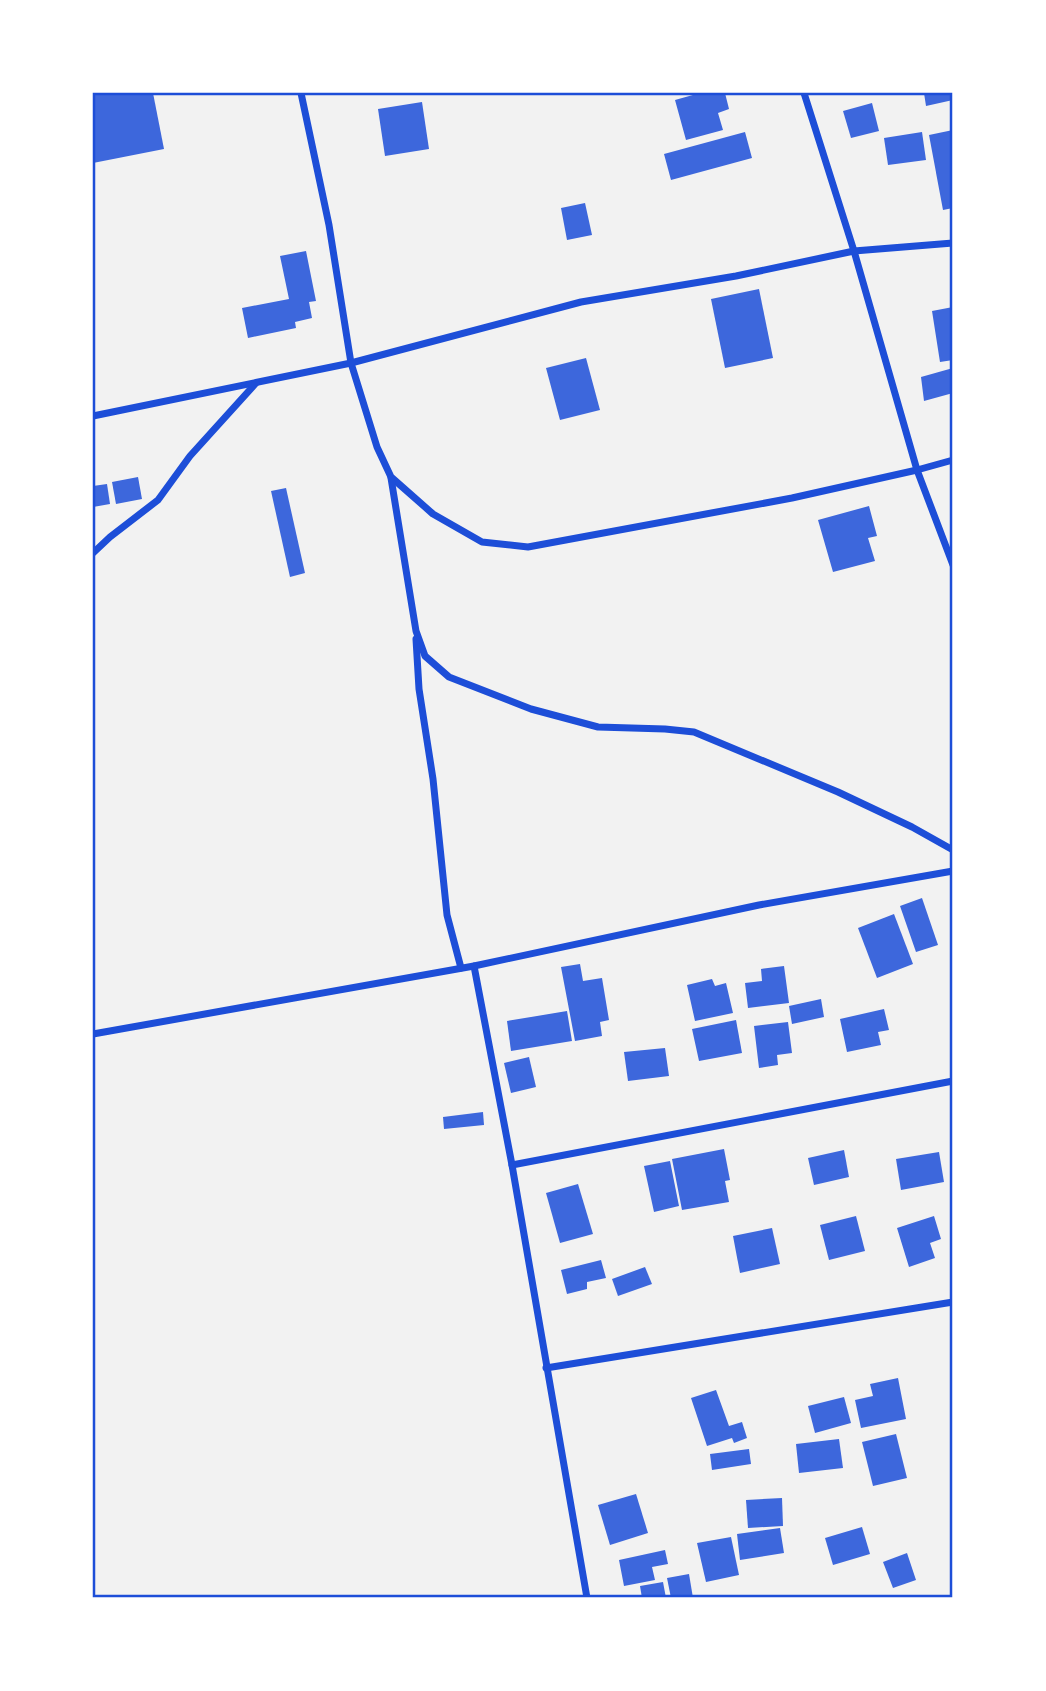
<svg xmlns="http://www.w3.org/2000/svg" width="1046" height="1691" font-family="'Work Sans',sans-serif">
<rect width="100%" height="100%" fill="#f2f2f2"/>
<g fill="#3d67dc">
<path d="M 98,93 L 153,93 L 164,149 L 93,163 L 93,94 Z"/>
<path d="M 700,93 L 725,93 L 729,109 L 718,113 L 723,130 L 686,140 L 675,100 Z"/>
<path d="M 924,93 L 953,93 L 953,100 L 926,106 Z"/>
<path d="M 422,102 L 429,149 L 385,156 L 378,109 Z"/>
<path d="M 872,103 L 879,131 L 851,138 L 843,111 Z"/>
<path d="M 953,130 L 953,208 L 943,210 L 929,135 Z"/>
<path d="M 745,132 L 752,158 L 671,180 L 664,154 Z"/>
<path d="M 922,132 L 926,160 L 888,165 L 884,138 Z"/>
<path d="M 585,203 L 592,235 L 567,240 L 561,208 Z"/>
<path d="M 306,251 L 316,301 L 309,302 L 312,318 L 295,322 L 296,328 L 248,338 L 242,308 L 289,299 L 280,256 Z"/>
<path d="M 759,289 L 773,358 L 725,368 L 711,299 Z"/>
<path d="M 953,307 L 953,360 L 940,362 L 932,311 Z"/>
<path d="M 586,358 L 600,410 L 560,420 L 546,368 Z"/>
<path d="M 953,368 L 953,393 L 924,401 L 921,377 Z"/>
<path d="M 138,477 L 142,499 L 116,504 L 112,482 Z"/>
<path d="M 107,484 L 110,504 L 93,507 L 93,486 Z"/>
<path d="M 286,488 L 305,573 L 290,577 L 271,491 Z"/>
<path d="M 869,506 L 877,536 L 868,538 L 875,561 L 833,572 L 818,520 Z"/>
<path d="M 922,898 L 938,945 L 916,952 L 900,906 Z"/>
<path d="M 894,914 L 913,964 L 877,978 L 858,928 Z"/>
<path d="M 580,964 L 583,981 L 602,978 L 609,1020 L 600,1022 L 602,1036 L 575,1041 L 561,967 Z"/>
<path d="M 784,966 L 789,1003 L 748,1008 L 745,983 L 762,981 L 761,969 Z"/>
<path d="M 712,979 L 715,986 L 726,983 L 733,1013 L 695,1021 L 687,985 Z"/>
<path d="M 821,999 L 824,1017 L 792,1024 L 789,1006 Z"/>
<path d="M 884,1009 L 889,1030 L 878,1032 L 881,1045 L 847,1052 L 840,1019 Z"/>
<path d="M 567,1011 L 572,1041 L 511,1051 L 507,1021 Z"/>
<path d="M 736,1020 L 742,1053 L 699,1061 L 692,1029 Z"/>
<path d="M 788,1022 L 792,1053 L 777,1055 L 778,1065 L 759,1068 L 754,1026 Z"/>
<path d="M 665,1048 L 669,1076 L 628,1081 L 624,1052 Z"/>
<path d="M 529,1057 L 536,1087 L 511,1093 L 504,1063 Z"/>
<path d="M 483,1112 L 484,1125 L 444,1129 L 443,1117 Z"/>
<path d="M 724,1149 L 730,1180 L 725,1181 L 729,1202 L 682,1210 L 672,1159 Z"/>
<path d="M 844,1150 L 849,1177 L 814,1185 L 808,1158 Z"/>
<path d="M 939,1152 L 944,1182 L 901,1190 L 896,1159 Z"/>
<path d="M 670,1161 L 679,1206 L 654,1212 L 644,1166 Z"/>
<path d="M 578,1184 L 593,1234 L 560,1243 L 546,1193 Z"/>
<path d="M 856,1216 L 865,1251 L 829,1260 L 820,1225 Z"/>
<path d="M 934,1216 L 941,1239 L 930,1243 L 935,1258 L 909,1267 L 897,1228 Z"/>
<path d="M 772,1228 L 780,1264 L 740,1273 L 733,1236 Z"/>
<path d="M 601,1260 L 606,1278 L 587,1282 L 587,1289 L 567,1294 L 561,1270 Z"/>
<path d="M 645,1267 L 652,1284 L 618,1296 L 612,1279 Z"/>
<path d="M 898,1378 L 906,1419 L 861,1428 L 855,1400 L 873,1396 L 870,1384 Z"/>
<path d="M 716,1390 L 729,1426 L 742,1422 L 747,1438 L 734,1443 L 732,1438 L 707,1446 L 691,1398 Z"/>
<path d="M 844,1397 L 851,1423 L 815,1433 L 808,1406 Z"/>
<path d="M 896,1434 L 907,1478 L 873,1486 L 862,1442 Z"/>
<path d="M 839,1439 L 843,1468 L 799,1473 L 796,1444 Z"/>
<path d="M 749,1449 L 751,1464 L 712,1470 L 710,1454 Z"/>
<path d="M 636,1494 L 648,1533 L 610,1545 L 598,1505 Z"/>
<path d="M 782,1498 L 783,1526 L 748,1528 L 746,1500 Z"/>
<path d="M 862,1527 L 870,1554 L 833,1565 L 825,1538 Z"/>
<path d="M 780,1528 L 784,1553 L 740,1560 L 737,1534 Z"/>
<path d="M 731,1537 L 739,1575 L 706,1582 L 697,1543 Z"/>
<path d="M 665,1550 L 668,1564 L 652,1567 L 655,1580 L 624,1586 L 619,1560 Z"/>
<path d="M 907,1553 L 916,1580 L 893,1588 L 883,1562 Z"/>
<path d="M 689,1574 L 693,1598 L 671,1598 L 667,1578 Z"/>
<path d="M 663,1582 L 666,1598 L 642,1598 L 640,1586 Z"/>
</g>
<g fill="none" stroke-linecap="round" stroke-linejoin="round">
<g stroke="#1d4ed8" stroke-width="7">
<path d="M 301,93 L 329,225 L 351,363 L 377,447 L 391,477 L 433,514 L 482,542 L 528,547 L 792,498 L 917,470 L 953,460"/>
<path d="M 804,93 L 854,251 L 917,470 L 953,565"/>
<path d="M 93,416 L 351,363 L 581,302 L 736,276 L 854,251 L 953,243"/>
<path d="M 391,478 L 416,631 L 425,656 L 449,677 L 531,709 L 598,727 L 665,729 L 694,732 L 838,792 L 912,827 L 953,850"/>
<path d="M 93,553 L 110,537 L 158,500 L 190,456 L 256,383"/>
<path d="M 416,639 L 419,689 L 433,779 L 447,915 L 461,968"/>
<path d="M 474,966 L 512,1165 L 587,1598"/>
<path d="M 93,1034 L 474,966 L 759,905 L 953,871"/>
<path d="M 512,1165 L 953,1081"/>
<path d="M 546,1368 L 953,1302"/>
</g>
</g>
<rect width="1046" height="1691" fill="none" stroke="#ffffff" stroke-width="189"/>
<rect x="94" y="94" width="857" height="1502" fill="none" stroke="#1d4ed8" stroke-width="2.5"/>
</svg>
